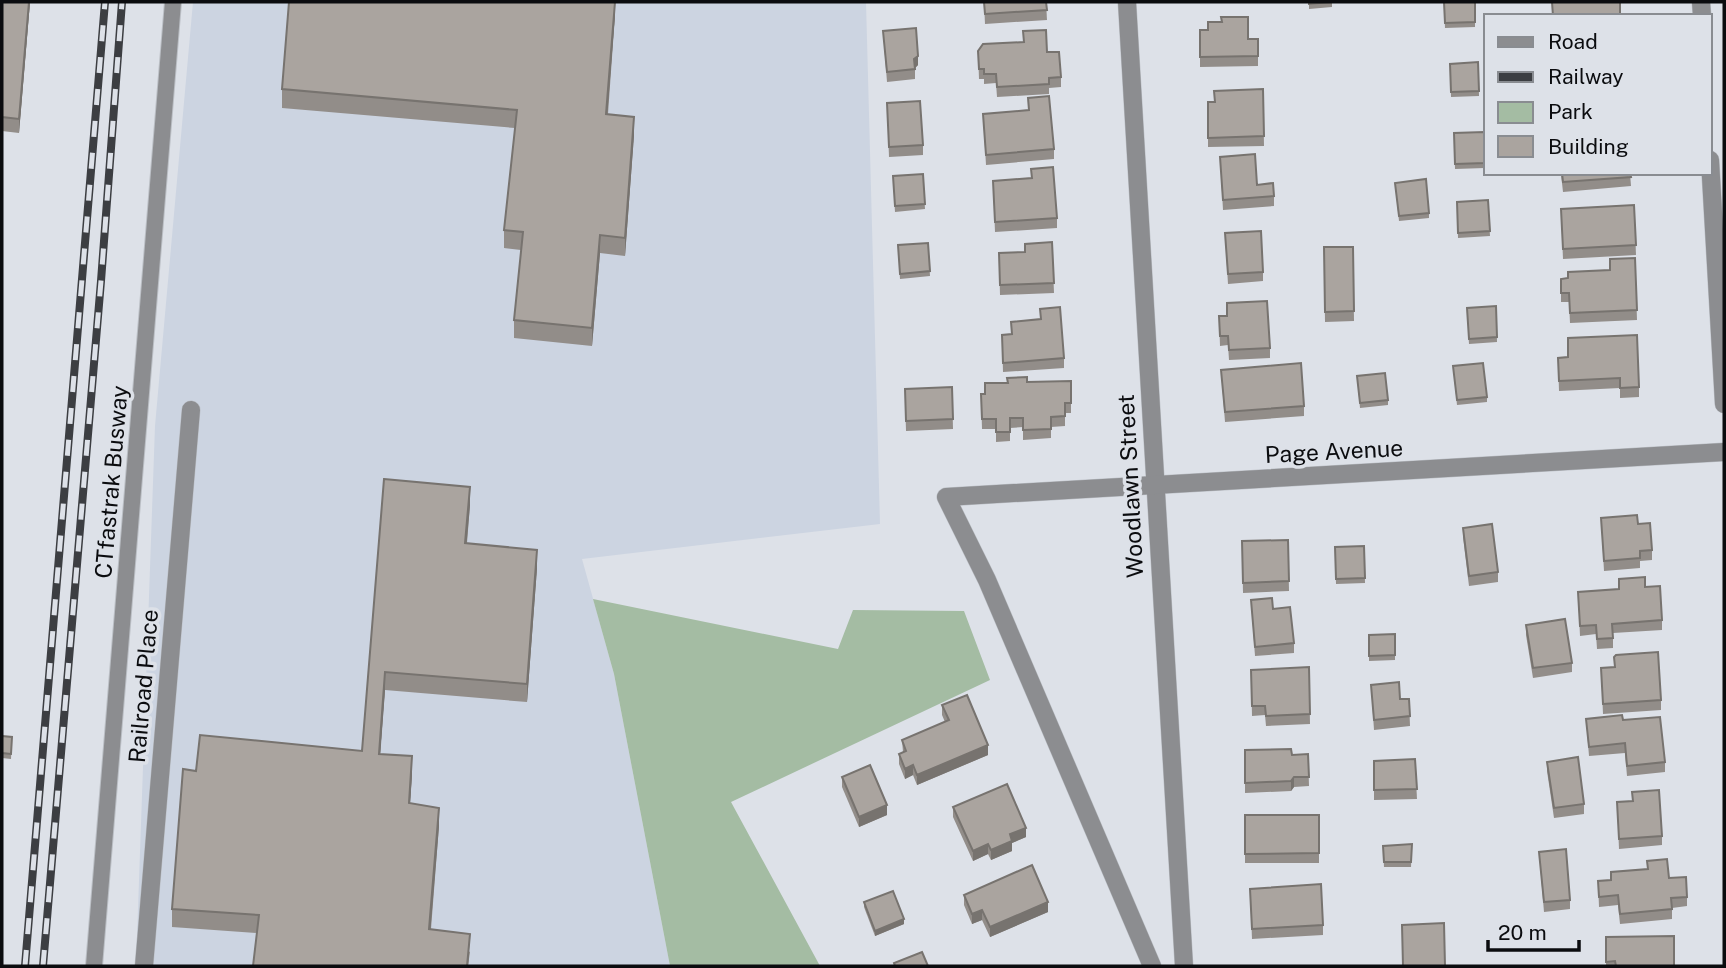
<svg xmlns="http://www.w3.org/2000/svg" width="1726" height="968" font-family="'Public Sans',sans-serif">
<rect width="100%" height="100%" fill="#dde1e8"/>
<path fill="#ccd4e1" d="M 193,2 L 866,2 L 880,524 L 582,559 L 614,674 L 670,966 L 136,966 L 155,426 Z"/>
<path fill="#a4bca3" d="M 593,599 L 838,649 L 853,610 L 964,611 L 990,680 L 731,802 L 820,966 L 670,966 L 614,674 Z"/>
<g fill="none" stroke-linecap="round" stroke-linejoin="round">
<defs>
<path id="service" d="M 94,966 L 173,2"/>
<g id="minor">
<path d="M 1127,2 L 1184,966"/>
<path d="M 1701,2 L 1702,16"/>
<path d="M 1710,160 L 1724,404"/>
<path d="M 144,966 L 191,410"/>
<path d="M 1152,966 L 987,580 L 946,497 L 1724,452"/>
</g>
</defs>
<use href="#service" stroke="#bbbfc5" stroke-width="18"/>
<use href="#minor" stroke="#bbbfc5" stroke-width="19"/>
<use href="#service" stroke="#8c8d90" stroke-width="16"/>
<use href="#minor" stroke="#8c8d90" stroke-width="18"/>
<defs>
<g id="rail">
<path d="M 25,966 L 105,2"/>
<path d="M 43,966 L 101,281 L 122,2"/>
</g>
</defs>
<use href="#rail" stroke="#3c3e42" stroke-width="8"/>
<use href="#rail" stroke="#dde1e8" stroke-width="5" stroke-dasharray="16" stroke-linecap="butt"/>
</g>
<g fill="#928d89">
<path d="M 2,2 L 30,2 L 19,133 L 2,131 Z"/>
<path d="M 984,2 L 1046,2 L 1047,20 L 985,24 Z"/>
<path d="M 1309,2 L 1332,2 L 1332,7 L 1309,9 Z"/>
<path d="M 1444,2 L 1475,2 L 1475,27 L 1445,28 Z"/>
<path d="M 615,15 L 608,114 L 634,135 L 625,256 L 600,253 L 592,346 L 514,338 L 514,320 L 521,250 L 504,248 L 504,230 L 515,128 L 282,108 L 282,89 Z"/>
<path d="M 1200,30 L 1248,39 L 1258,39 L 1258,66 L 1200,67 Z"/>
<path d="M 883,31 L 918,65 L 915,68 L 915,79 L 887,82 Z"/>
<path d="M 1023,31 L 1047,52 L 1061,77 L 1061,87 L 1049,88 L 1049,94 L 997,97 L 996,83 L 984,84 L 984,79 L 979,79 L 978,51 L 1023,42 Z"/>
<path d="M 1478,62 L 1479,96 L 1451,97 L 1450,64 Z"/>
<path d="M 1263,89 L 1264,146 L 1208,147 L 1208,102 L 1214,102 Z"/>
<path d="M 1028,98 L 1054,149 L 1054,159 L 986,165 L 983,114 L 1029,110 Z"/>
<path d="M 887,103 L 923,145 L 923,155 L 889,157 Z"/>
<path d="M 1484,132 L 1485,168 L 1455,169 L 1454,133 Z"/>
<path d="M 1220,157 L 1257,185 L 1274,196 L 1274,206 L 1223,210 Z"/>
<path d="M 1031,169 L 1057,218 L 1057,228 L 995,232 L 993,181 L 1031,178 Z"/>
<path d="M 1553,173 L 1630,173 L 1631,186 L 1563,192 L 1561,174 L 1553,175 Z"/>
<path d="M 923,174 L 925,209 L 895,212 L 893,176 Z"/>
<path d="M 1395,183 L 1429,213 L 1429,218 L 1399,221 Z"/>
<path d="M 1488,200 L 1490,236 L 1458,238 L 1457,202 Z"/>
<path d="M 1634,205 L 1636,255 L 1563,259 L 1561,209 Z"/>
<path d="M 1225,233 L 1263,272 L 1263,281 L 1228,284 Z"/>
<path d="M 1052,242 L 1054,293 L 1000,295 L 999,253 L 1025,252 Z"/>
<path d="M 928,243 L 930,276 L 900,279 L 898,245 Z"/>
<path d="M 1324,247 L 1353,247 L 1354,321 L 1325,322 Z"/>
<path d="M 1635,258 L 1637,320 L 1570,323 L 1569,302 L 1561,302 L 1561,289 L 1568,278 L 1610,270 Z"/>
<path d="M 1496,306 L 1497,342 L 1469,344 L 1467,308 Z"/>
<path d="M 1040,309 L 1064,358 L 1064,368 L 1003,372 L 1002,335 L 1011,334 L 1011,322 L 1040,320 Z"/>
<path d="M 1219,316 L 1270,348 L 1270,358 L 1229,360 L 1228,345 L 1220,346 Z"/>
<path d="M 1568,338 L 1639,387 L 1639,397 L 1620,398 L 1620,388 L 1559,391 L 1558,358 L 1568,358 Z"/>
<path d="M 1453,366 L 1487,397 L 1487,402 L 1457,405 Z"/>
<path d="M 1221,370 L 1304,406 L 1304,416 L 1225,422 Z"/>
<path d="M 1357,376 L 1388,400 L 1388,405 L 1360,408 Z"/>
<path d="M 1071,381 L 1071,413 L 1065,413 L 1065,426 L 1051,427 L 1051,438 L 1023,440 L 1023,427 L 1010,428 L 1010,441 L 996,442 L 996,429 L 982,429 L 981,394 L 1027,382 Z"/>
<path d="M 952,387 L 953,429 L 906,431 L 905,399 Z"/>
<path d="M 384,479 L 470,505 L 467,543 L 537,568 L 527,702 L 385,690 L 380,754 L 412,774 L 410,803 L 439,826 L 431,929 L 470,952 L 468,966 L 253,966 L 257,933 L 172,927 L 172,909 L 196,771 L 362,751 Z"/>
<path d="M 1601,518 L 1638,524 L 1652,550 L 1652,560 L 1640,561 L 1640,568 L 1604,571 Z"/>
<path d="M 1463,528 L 1498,572 L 1498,582 L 1469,586 L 1463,537 Z"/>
<path d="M 1288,540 L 1289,591 L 1243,593 L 1242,541 Z"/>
<path d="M 1364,546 L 1365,583 L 1336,584 L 1335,547 Z"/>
<path d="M 1645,587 L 1662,620 L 1662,630 L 1613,633 L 1613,648 L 1597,649 L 1596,634 L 1580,636 L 1578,592 Z"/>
<path d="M 1251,600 L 1273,609 L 1294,643 L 1294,653 L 1255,656 Z"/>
<path d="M 1526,625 L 1572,663 L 1572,672 L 1533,678 L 1526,635 Z"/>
<path d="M 1395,634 L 1395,660 L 1369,661 L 1369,635 Z"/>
<path d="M 1614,657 L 1661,700 L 1661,710 L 1603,714 L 1601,668 L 1615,667 Z"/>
<path d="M 1309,667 L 1310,724 L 1266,726 L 1265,715 L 1252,716 L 1251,670 Z"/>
<path d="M 1371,685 L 1400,699 L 1409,699 L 1410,726 L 1374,730 Z"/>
<path d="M 942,705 L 988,755 L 917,785 L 913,775 L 905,779 L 899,764 L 899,754 L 903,752 L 902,740 L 945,722 L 942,715 Z"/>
<path d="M 1586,719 L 1623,720 L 1665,762 L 1665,772 L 1627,776 L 1625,753 L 1589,756 Z"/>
<path d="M 2,736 L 12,737 L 11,759 L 2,758 Z"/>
<path d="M 1245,750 L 1292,755 L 1308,754 L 1309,786 L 1294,787 L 1291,791 L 1245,793 Z"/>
<path d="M 1415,759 L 1417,799 L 1374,800 L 1374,761 Z"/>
<path d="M 1547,762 L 1584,804 L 1584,814 L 1554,818 L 1547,771 Z"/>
<path d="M 842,777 L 887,815 L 859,827 L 842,787 Z"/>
<path d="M 1617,802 L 1662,836 L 1662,845 L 1619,849 Z"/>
<path d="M 953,807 L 1026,837 L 1012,843 L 1012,851 L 991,860 L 988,854 L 973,861 L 953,817 Z"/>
<rect x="1245" y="815" width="74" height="48"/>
<path d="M 1412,844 L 1411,867 L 1384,867 L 1383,846 Z"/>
<path d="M 1539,852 L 1570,900 L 1570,909 L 1544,912 Z"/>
<path d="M 1647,861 L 1669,878 L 1687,897 L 1687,906 L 1672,908 L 1672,919 L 1620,924 L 1618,905 L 1599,907 L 1598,881 L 1611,880 L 1611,872 L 1647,869 Z"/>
<path d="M 1250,889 L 1323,925 L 1323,935 L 1252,939 Z"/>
<path d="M 964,895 L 1048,912 L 990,937 L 982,920 L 972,924 L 964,905 Z"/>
<path d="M 864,902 L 904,924 L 875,936 L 864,907 Z"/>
<path d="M 1606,937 L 1674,966 L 1606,966 Z"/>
</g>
<g fill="#77736f">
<path d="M 29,2 L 30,2 L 19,133 L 19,119 Z"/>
<path d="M 615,2 L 615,15 L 606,132 L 606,114 Z"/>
<path d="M 918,56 L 918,65 L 914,69 L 914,59 Z"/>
<path d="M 634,117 L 634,135 L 625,256 L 625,238 Z"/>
<path d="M 600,235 L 600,253 L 592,346 L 592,328 Z"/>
<path d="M 470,487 L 470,505 L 465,561 L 465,543 Z"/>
<path d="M 537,550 L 537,568 L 527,702 L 527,684 Z"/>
<path d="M 385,672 L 385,690 L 379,772 L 379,754 Z"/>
<path d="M 988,745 L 988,755 L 917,785 L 917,775 Z"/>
<path d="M 412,756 L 412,774 L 409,821 L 409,803 Z"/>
<path d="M 913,765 L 913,775 L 905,779 L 905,769 Z"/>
<path d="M 1294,777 L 1294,787 L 1291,791 L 1291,781 Z"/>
<path d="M 887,805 L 887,815 L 859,827 L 859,817 Z"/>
<path d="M 439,808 L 439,826 L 429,947 L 429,929 Z"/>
<path d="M 1026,828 L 1026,837 L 1012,843 L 1012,851 L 991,860 L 991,850 L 1010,834 Z"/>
<path d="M 988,844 L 988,854 L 973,861 L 973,851 Z"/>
<path d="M 1048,902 L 1048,912 L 990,937 L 990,927 Z"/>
<path d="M 982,910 L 982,920 L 972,924 L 972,914 Z"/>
<path d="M 904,919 L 904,924 L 875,936 L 875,931 Z"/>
<path d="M 470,934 L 468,966 L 467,966 Z"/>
</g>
<g fill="#aaa49f" stroke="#77736f" stroke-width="2">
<path d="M 2,2 L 29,2 L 19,119 L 2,117 Z"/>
<path d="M 289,2 L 615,2 L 606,114 L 634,117 L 625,238 L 600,235 L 592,328 L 514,320 L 523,232 L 504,230 L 517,110 L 282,89 Z"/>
<path d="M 984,2 L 1046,2 L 1047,10 L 985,14 Z"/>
<path d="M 1309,2 L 1331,2 L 1309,4 Z"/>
<path d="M 1444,2 L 1475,2 L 1475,22 L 1445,23 Z"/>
<path d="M 1552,2 L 1620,2 L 1620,16 L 1553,16 Z"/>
<path d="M 1221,17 L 1248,17 L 1248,39 L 1258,39 L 1258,56 L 1200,57 L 1200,30 L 1208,30 L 1208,22 L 1222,22 Z"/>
<path d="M 916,28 L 918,56 L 914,59 L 915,69 L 887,72 L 883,31 Z"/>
<path d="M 1046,30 L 1047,52 L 1059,52 L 1061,77 L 1049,78 L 1049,84 L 997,87 L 996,74 L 984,74 L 984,69 L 979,69 L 978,51 L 983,44 L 1024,42 L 1023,31 Z"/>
<path d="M 1478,62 L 1479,91 L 1451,92 L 1450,64 Z"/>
<path d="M 1263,89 L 1264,136 L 1208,138 L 1208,102 L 1215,102 L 1214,91 Z"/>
<path d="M 1049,96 L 1054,149 L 986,155 L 983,114 L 1029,110 L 1028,98 Z"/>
<path d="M 920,101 L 923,145 L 889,147 L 887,103 Z"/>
<path d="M 1484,132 L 1485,163 L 1455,164 L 1454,133 Z"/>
<path d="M 1255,154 L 1257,185 L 1273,183 L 1274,196 L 1223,200 L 1220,157 Z"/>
<path d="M 1053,167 L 1057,218 L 995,222 L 993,181 L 1032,178 L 1031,169 Z"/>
<path d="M 1562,173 L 1630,173 L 1631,177 L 1563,182 Z"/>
<path d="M 923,174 L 925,204 L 895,206 L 893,176 Z"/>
<path d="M 1426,179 L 1429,213 L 1399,216 L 1395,183 Z"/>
<path d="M 1488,200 L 1490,231 L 1458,233 L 1457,202 Z"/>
<path d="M 1634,205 L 1636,245 L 1563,249 L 1561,209 Z"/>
<path d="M 1261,231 L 1263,272 L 1228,274 L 1225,233 Z"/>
<path d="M 1052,242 L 1054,283 L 1000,285 L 999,253 L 1025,252 L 1025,244 Z"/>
<path d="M 928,243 L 930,271 L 900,274 L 898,245 Z"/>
<path d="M 1324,247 L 1353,247 L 1354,311 L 1325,312 Z"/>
<path d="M 1635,258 L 1637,310 L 1570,313 L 1569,293 L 1561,293 L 1561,279 L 1568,278 L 1568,272 L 1610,270 L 1610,259 Z"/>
<path d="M 1267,301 L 1270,348 L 1229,350 L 1228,336 L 1220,336 L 1219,316 L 1227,316 L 1227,303 Z"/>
<path d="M 1496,306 L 1497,337 L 1469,339 L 1467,308 Z"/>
<path d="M 1060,307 L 1064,358 L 1003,363 L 1002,335 L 1012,334 L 1011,322 L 1041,319 L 1040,309 Z"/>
<path d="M 1637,335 L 1639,387 L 1620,388 L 1620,378 L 1559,381 L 1558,358 L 1568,357 L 1568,338 Z"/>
<path d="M 1301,363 L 1304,406 L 1225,412 L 1221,370 Z"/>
<path d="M 1483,363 L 1487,397 L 1457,400 L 1453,366 Z"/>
<path d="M 1385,373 L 1388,400 L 1360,403 L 1357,376 Z"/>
<path d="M 1027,377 L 1027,382 L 1071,381 L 1071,403 L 1065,403 L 1065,416 L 1051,417 L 1051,429 L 1023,430 L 1023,418 L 1010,418 L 1010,432 L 996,432 L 996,419 L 982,419 L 981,394 L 985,394 L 985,383 L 1008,383 L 1007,378 Z"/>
<path d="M 952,387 L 953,419 L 906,421 L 905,389 Z"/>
<path d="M 384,479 L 470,487 L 465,543 L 537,550 L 527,684 L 385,672 L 379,754 L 412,756 L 409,803 L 439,808 L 429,929 L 470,934 L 467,966 L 253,966 L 259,915 L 172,909 L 183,769 L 196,771 L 200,735 L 362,751 Z"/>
<path d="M 1637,515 L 1638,524 L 1650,523 L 1652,550 L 1640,551 L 1640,558 L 1604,561 L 1601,518 Z"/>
<path d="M 1492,524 L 1498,572 L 1469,576 L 1463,528 Z"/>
<path d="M 1288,540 L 1289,581 L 1243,583 L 1242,541 Z"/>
<path d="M 1364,546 L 1365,578 L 1336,579 L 1335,547 Z"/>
<path d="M 1645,577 L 1645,587 L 1660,586 L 1662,620 L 1612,624 L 1613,638 L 1597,639 L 1596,625 L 1580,626 L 1578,592 L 1619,589 L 1619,579 Z"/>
<path d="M 1272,598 L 1273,609 L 1290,607 L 1294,643 L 1255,647 L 1251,600 Z"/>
<path d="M 1565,619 L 1572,663 L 1533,668 L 1526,625 Z"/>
<path d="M 1395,634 L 1395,655 L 1369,656 L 1369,635 Z"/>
<path d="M 1658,652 L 1661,700 L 1603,704 L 1601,668 L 1615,667 L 1614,657 L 1616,655 Z"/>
<path d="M 1309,667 L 1310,714 L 1266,716 L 1265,706 L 1252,706 L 1251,670 Z"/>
<path d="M 1399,682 L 1400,699 L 1409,699 L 1410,716 L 1374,720 L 1371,685 Z"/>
<path d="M 967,695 L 988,745 L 917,775 L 913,765 L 905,769 L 899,754 L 906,751 L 902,740 L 949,720 L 942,705 Z"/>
<path d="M 1622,715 L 1623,720 L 1660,717 L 1665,762 L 1627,766 L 1625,743 L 1589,747 L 1586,719 Z"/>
<path d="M 2,736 L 12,737 L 11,754 L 2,753 Z"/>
<path d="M 1291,749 L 1292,755 L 1308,754 L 1309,777 L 1294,777 L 1291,781 L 1245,783 L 1245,750 Z"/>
<path d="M 1578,757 L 1584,804 L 1554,808 L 1547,762 Z"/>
<path d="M 1415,759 L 1417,789 L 1374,790 L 1374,761 Z"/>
<path d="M 870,765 L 887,805 L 859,817 L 842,777 Z"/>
<path d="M 1007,784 L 1026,828 L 1010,834 L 1012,841 L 991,850 L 988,844 L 973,851 L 953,807 Z"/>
<path d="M 1659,790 L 1662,836 L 1619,839 L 1617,802 L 1633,801 L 1632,792 Z"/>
<path d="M 1245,815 L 1319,815 L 1319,853 L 1245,854 Z"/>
<path d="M 1412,844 L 1411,862 L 1384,862 L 1383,846 Z"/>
<path d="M 1566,849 L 1570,900 L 1544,902 L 1539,852 Z"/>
<path d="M 1667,859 L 1669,878 L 1686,877 L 1687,897 L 1671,898 L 1672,909 L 1620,914 L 1618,895 L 1599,897 L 1598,881 L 1611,880 L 1611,872 L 1648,869 L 1647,861 Z"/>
<path d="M 1032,865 L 1048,902 L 990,927 L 982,910 L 972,914 L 964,895 Z"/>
<path d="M 1321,884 L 1323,925 L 1252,929 L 1250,889 Z"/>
<path d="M 893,891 L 904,919 L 875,931 L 864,902 Z"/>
<path d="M 1444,923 L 1445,966 L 1403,966 L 1402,925 Z"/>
<path d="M 1674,936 L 1674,966 L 1616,966 L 1615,961 L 1606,962 L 1606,937 Z"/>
<path d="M 922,952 L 928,966 L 895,966 L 894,963 Z"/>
</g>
<g text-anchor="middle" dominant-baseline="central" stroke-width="7" stroke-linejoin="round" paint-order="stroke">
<g font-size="23" fill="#0b0c0f" stroke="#dde1e8">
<text transform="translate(1334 451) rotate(-3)">Page Avenue</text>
<text transform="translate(111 482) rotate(-85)">CTfastrak Busway</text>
<text transform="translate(1130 486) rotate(-93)">Woodlawn Street</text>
<text transform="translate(143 686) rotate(-85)">Railroad Place</text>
</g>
</g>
<rect width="1726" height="968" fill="none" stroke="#0b0c0f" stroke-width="7"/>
<rect x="1484" y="14" width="228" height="161" fill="#dde1e8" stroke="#898c91" stroke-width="2"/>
<rect x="1498" y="37" width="35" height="10" fill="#8c8d90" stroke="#898c91" stroke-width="2"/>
<text x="1548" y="49" font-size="21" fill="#0b0c0f">Road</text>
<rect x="1498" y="72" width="35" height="10" fill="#3c3e42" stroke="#898c91" stroke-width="2"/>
<text x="1548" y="84" font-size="21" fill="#0b0c0f">Railway</text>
<rect x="1498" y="102" width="35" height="21" fill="#a4bca3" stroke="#898c91" stroke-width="2"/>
<text x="1548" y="119" font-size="21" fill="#0b0c0f">Park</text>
<rect x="1498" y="136" width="35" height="21" fill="#aaa49f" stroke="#898c91" stroke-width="2"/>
<text x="1548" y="154" font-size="21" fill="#0b0c0f">Building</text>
<path d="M1488 940v10h91v-10" fill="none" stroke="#0b0c0f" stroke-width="3.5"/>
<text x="1498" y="940" font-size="21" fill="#0b0c0f" stroke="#dde1e8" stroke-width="5" paint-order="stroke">20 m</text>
</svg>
